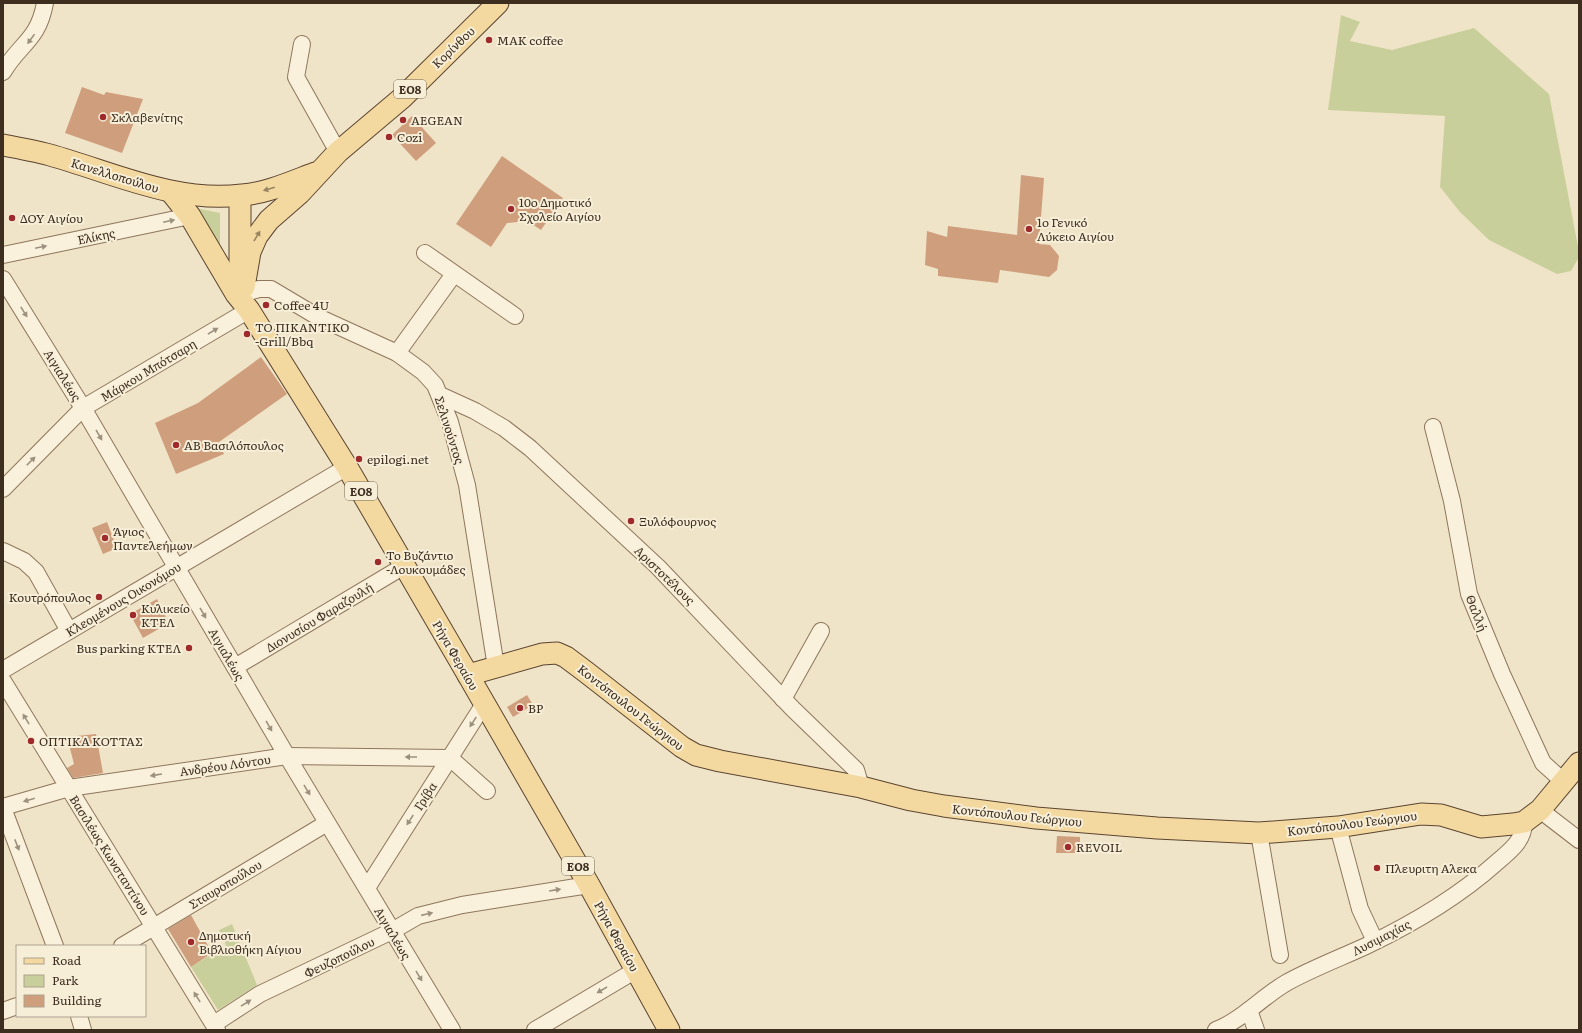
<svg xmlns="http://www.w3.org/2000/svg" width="1582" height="1033" font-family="Literata,serif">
<rect width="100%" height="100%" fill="#f0e4c8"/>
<g fill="#c9cf9b">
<path d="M 1341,15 L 1360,22 L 1350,41 L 1392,50 L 1474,28 L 1549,94 L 1579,252 L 1579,257 L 1571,271 L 1557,274 L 1489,240 L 1460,212 L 1440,187 L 1445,116 L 1328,110 Z"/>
<path d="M 191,207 L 220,213 L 220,254 Z"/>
<path d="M 232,924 L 257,985 L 218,1010 L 191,967 L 226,945 L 219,930 Z"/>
</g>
<g fill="#cf9f7d">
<path d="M 82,87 L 104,95 L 106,92 L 143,99 L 122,153 L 65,133 Z"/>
<path d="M 412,116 L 436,143 L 416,161 L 392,135 Z"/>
<path d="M 502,156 L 563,198 L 541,230 L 527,221 L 507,223 L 491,247 L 456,224 Z"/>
<path d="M 1021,175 L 1044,178 L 1039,244 L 1050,245 L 1059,256 L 1057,270 L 1049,277 L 1000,270 L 998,283 L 938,276 L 938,269 L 925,265 L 927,231 L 947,237 L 948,226 L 1017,235 Z"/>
<path d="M 261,357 L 287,394 L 219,442 L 224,454 L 176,474 L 155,423 L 198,403 Z"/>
<path d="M 107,522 L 117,548 L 103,554 L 92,528 Z"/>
<path d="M 157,599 L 169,623 L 143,638 L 130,614 Z"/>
<path d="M 527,695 L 533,705 L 513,717 L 507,707 Z"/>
<path d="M 96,734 L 103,773 L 73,778 L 67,768 L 74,764 L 67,737 Z"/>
<path d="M 1057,836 L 1080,837 L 1080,853 L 1056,853 Z"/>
<path d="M 191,915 L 212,953 L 191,967 L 168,929 Z"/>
</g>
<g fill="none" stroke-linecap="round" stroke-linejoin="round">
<defs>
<g id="minor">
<path d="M 302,44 L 296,77 L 338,152"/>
<path d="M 3,72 C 20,43 38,41 45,3"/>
<path d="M 425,253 L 515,316"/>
<path d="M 3,255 L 190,216"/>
<path d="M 3,279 L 83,408 L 287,756 L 452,1030"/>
<path d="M 245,293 L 259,289 L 271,289 L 318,317 L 397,353 L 423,372 L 435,385 L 450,422 L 467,485 L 496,667"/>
<path d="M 397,353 L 454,274"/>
<path d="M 440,395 L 475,411 L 504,428 L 530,448 L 658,567 L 792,708 L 856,770 L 861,787"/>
<path d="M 1433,427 L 1452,501 L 1469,594 L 1502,674 L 1543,763 L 1564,782"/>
<path d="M 3,489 L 83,408 L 249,310"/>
<path d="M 3,551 L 24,561 L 36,572 L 69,631"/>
<path d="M 235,667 L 404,566"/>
<path d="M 3,670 L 347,467"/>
<path d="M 3,681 L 217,1030"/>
<path d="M 783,699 L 821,631"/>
<path d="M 3,807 L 69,788 L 287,756 L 450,758 L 487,791"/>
<path d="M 3,808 L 55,946"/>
<path d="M 1540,810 L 1579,840"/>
<path d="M 1338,827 L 1360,909 L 1375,941"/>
<path d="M 1259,833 L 1280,955"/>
<path d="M 367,888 L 484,704"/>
<path d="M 122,946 L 327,823"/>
<path d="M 1249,1010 L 1256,1030"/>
<path d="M 3,1011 L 17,1006"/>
<path d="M 79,1016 L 83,1030"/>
<path d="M 214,1024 L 260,994 L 392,931 L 418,916 L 462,905 L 589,885"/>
<path d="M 535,1030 L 636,970"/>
<path d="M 1216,1030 C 1242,1020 1262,997 1286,983 C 1311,969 1340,958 1366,946 C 1412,924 1458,897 1496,863 C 1510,851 1524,841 1524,822"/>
</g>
<g id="major">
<path d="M 3,145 C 19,148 35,151 50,155 C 114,173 175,203 242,195 C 267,193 291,182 315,173"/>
<path d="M 171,192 L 190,216 L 236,294 L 249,310 L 347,467 L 468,675 L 589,885 L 669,1030"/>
<path d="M 240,196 L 240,267"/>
<path d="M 244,287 L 250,252 L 257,236 L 269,220 L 300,193 L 338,152 L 402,98 L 498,3"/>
<path d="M 468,675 L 542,654 L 557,653 L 566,657 L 586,672 L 682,747 L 696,755 L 720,761 L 861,787 L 911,800 L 944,806 L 1036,818 L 1157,828 L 1259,833 L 1338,827 L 1421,814 L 1441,815 L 1481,827 L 1513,824 L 1524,822 L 1540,810 L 1579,763"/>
</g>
</defs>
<use href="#minor" stroke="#8d765c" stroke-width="18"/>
<use href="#major" stroke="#5b4430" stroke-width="23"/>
<use href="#minor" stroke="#faf1dc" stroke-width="16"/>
<use href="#major" stroke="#f3d9a0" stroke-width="21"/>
</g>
<defs><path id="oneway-solid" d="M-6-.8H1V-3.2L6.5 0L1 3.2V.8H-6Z"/></defs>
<g fill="#9c907e">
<use href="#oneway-solid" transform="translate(31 39) rotate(126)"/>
<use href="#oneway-solid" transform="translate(169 221) rotate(-12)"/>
<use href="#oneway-solid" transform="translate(41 247) rotate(-12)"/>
<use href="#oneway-solid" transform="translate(24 312) rotate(58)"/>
<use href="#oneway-solid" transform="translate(213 331) rotate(-31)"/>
<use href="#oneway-solid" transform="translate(99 435) rotate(60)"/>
<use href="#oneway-solid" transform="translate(31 461) rotate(-45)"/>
<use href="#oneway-solid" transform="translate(203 613) rotate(60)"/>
<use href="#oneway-solid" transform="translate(26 719) rotate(-121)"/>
<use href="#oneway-solid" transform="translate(473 722) rotate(123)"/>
<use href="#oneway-solid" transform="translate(269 726) rotate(60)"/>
<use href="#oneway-solid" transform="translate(411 757) rotate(-180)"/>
<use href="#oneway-solid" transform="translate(156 775) rotate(171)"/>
<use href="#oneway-solid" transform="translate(307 790) rotate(59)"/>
<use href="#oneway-solid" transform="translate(29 800) rotate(164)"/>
<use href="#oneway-solid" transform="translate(410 820) rotate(123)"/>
<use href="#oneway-solid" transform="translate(17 845) rotate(69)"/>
<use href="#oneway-solid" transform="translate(555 890) rotate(-9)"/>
<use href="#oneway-solid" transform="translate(427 914) rotate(-13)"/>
<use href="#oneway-solid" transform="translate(419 976) rotate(59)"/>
<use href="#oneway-solid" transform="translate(602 990) rotate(149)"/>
<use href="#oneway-solid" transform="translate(197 997) rotate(-122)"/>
<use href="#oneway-solid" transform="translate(246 1003) rotate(-32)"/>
</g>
<g fill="#988460">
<use href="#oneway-solid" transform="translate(269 189) rotate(164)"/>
<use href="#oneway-solid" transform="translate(257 236) rotate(-59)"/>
</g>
<g fill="#9e2a2b" stroke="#f7eed8" stroke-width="1.5">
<circle cx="489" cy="40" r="4"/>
<circle cx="103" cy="117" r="4"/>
<circle cx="403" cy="120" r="4"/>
<circle cx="389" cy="137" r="4"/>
<circle cx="511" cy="209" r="4"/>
<circle cx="12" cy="218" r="4"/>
<circle cx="1029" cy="229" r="4"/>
<circle cx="266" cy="305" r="4"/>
<circle cx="247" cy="334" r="4"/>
<circle cx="176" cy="445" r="4"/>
<circle cx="359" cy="459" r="4"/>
<circle cx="631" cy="521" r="4"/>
<circle cx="105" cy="538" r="4"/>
<circle cx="378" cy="562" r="4"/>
<circle cx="99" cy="597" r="4"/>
<circle cx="133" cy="615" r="4"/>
<circle cx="189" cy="648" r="4"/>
<circle cx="520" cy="708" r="4"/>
<circle cx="31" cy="741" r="4"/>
<circle cx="1068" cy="847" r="4"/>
<circle cx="1377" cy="868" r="4"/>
<circle cx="191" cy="942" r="4"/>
</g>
<g text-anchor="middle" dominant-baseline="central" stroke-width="4" stroke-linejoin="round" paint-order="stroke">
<g fill="#f7eed8" stroke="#756857" stroke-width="1">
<rect x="394" y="80" width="32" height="18" rx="3"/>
<rect x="345" y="482" width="32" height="18" rx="3"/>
<rect x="562" y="857" width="32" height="18" rx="3"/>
</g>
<g font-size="11" font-weight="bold" fill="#3d2e20">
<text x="410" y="89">ΕΟ8</text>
<text x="361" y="491">ΕΟ8</text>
<text x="578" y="866">ΕΟ8</text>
</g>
<g font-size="12" fill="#3d2e20" stroke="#f7eed8" text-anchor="start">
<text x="497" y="40">ΜΑΚ coffee</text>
<text x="111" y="117">Σκλαβενίτης</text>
<text x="411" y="120">AEGEAN</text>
<text x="397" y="137">Cozi</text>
<text x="519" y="202">10o Δημοτικό<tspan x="519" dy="14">Σχολείο Αιγίου</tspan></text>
<text x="20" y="218">ΔΟΥ Αιγίου</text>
<text x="1037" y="222">1o Γενικό<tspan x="1037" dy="14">Λύκειο Αιγίου</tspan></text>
<text x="274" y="305">Coffee 4U</text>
<text x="255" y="327">ΤΟ ΠΙΚΑΝΤΙΚΟ<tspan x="255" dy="14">-Grill/Bbq</tspan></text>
<text x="184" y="445">ΑΒ Βασιλόπουλος</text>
<text x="367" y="459">epilogi.net</text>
<text x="639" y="521">Ξυλόφουρνος</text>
<text x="113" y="531">Άγιος<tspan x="113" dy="14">Παντελεήμων</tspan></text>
<text x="386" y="555">Το Βυζάντιο<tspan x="386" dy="14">-Λουκουμάδες</tspan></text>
<text x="91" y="597" text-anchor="end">Κουτρόπουλος</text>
<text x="141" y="608">Κυλικείο<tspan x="141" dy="14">ΚΤΕΛ</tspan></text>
<text x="181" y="648" text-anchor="end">Bus parking ΚΤΕΛ</text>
<text x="528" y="708">BP</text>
<text x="39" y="741">ΟΠΤΙΚΑ ΚΟΤΤΑΣ</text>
<text x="1076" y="847">REVOIL</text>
<text x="1385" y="868">Πλευριτη Αλεκα</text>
<text x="199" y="935">Δημοτική<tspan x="199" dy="14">Βιβλιοθήκη Αίγιου</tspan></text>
</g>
<g font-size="12" fill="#3d2e20" stroke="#f7eed8">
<text transform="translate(453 47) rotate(-44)">Κορίνθου</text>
<text transform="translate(115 175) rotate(17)">Κανελλοπούλου</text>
<text transform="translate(96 236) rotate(-12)">Ελίκης</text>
<text transform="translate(148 370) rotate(-31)">Μάρκου Μπότσαρη</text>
<text transform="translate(63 375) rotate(58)">Αιγιαλέως</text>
<text transform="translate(450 430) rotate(72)">Σελινούντος</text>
<text transform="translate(665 575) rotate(44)">Αριστοτέλους</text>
<text transform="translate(123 599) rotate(-31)">Κλεομένους Οικονόμου</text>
<text transform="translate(1477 613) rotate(69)">Θαλλή</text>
<text transform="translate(319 617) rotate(-31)">Διονυσίου Φαραζουλή</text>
<text transform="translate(227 654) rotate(60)">Αιγιαλέως</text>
<text transform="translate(456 655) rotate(60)">Ρήγα Φεραίου</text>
<text transform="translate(631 707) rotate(38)">Κοντόπουλου Γεώργιου</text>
<text transform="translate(225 765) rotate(-8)">Ανδρέου Λόντου</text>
<text transform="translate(425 796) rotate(-57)">Γρίβα</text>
<text transform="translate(1017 815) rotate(6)">Κοντόπουλου Γεώργιου</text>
<text transform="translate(1352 823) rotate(-7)">Κοντόπουλου Γεώργιου</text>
<text transform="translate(110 855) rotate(58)">Βασιλέως Κωνσταντίνου</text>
<text transform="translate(225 884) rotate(-31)">Σταυροπούλου</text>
<text transform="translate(393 933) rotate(59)">Αιγιαλέως</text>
<text transform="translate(617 936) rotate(61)">Ρήγα Φεραίου</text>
<text transform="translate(1381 937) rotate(-27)">Λυσιμαχίας</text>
<text transform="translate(339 957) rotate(-26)">Φευζοπούλου</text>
</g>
</g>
<rect width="1582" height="1033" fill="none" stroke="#3d2e20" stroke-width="8"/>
<rect x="16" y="945" width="130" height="72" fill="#f7eed8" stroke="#ada18e"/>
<rect x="24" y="958" width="20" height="6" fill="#f3d9a0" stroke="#ada18e"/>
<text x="52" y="965" font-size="12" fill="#3d2e20">Road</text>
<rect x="24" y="975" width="20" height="12" fill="#c9cf9b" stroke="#ada18e"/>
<text x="52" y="985" font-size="12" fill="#3d2e20">Park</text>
<rect x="24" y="995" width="20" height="12" fill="#cf9f7d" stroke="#ada18e"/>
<text x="52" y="1005" font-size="12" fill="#3d2e20">Building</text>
</svg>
